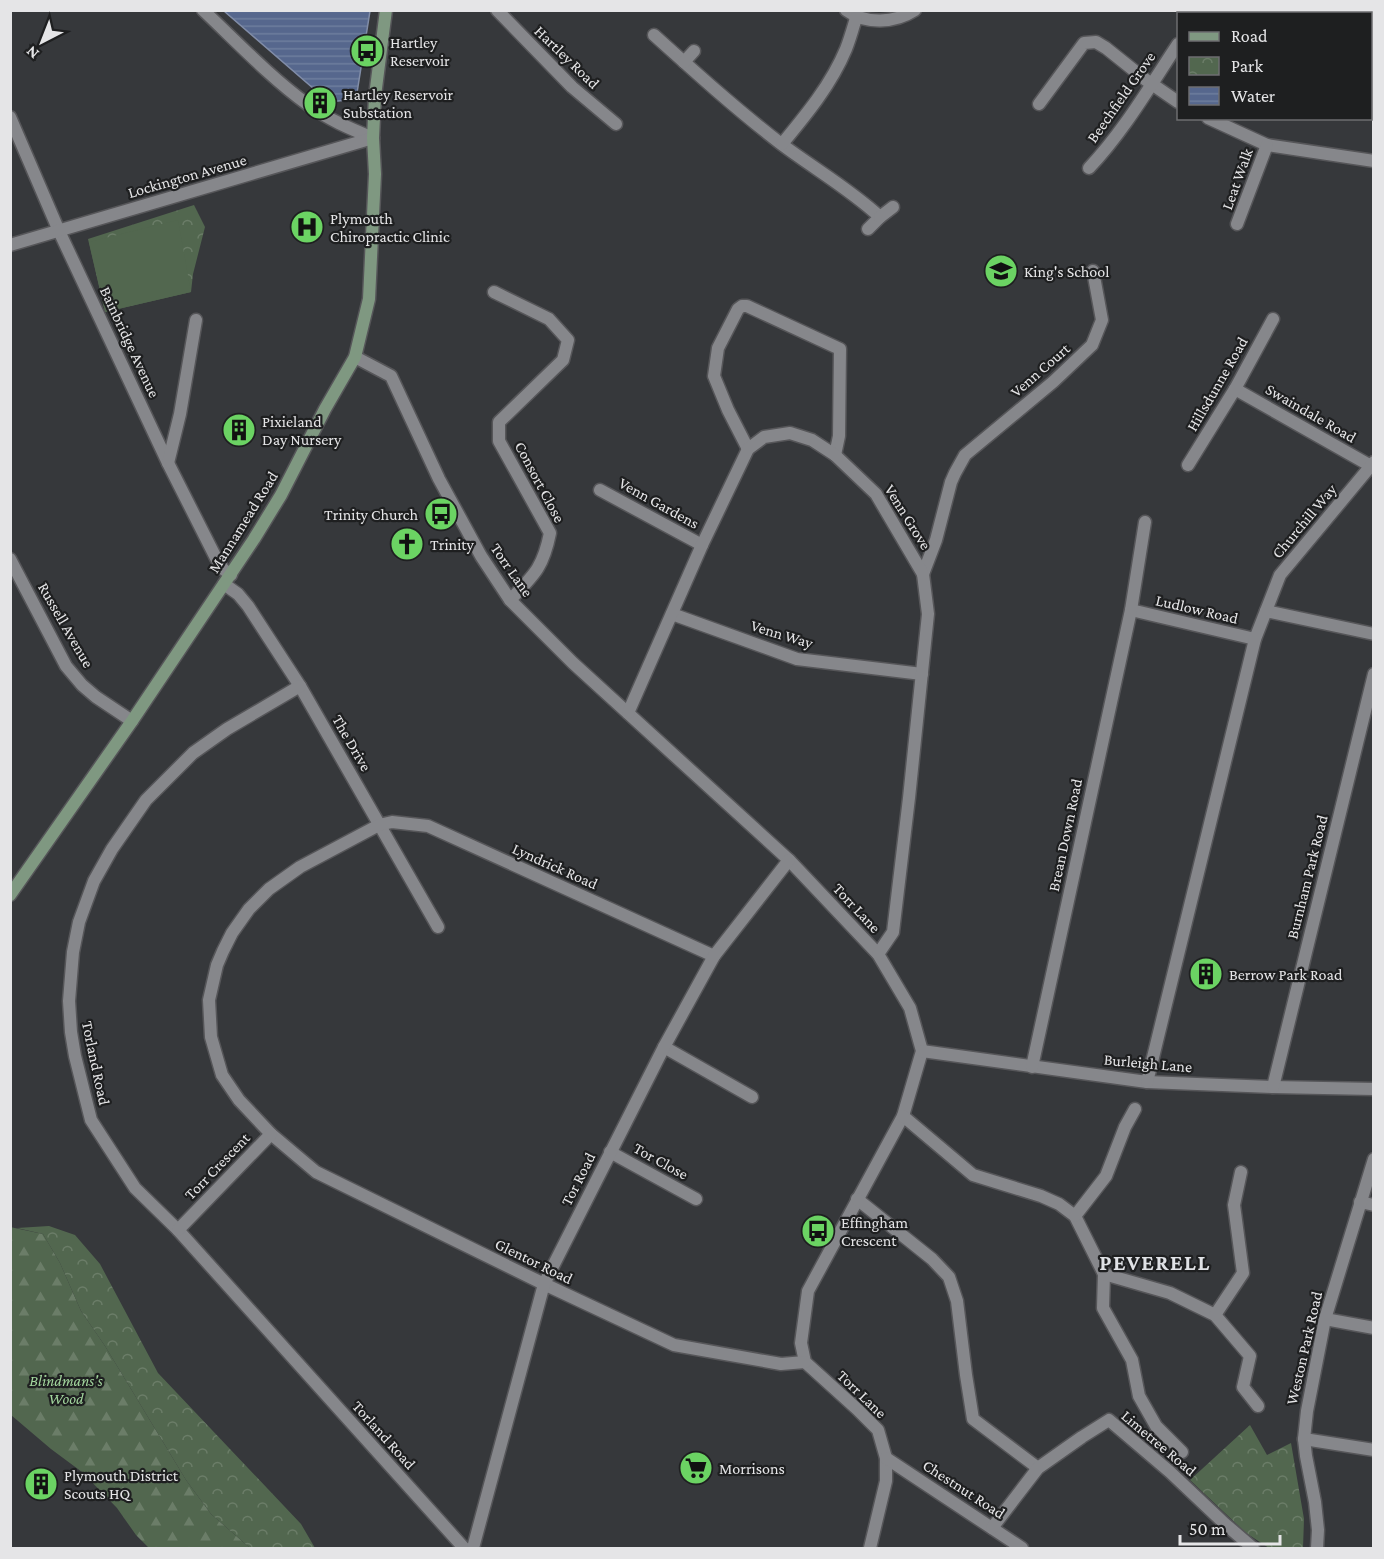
<svg xmlns="http://www.w3.org/2000/svg" width="1384" height="1559" font-family="'Crimson Pro',serif">
<defs>
<pattern id="forest-firs" width="22" height="20" patternUnits="userSpaceOnUse" patternTransform="scale(1.5)"><rect width="22" height="20" fill="#52674f"/><path d="M5 1l3.5 6h-7zM16 11l3.5 6h-7z" fill="#6b7d68"/></pattern>
<pattern id="park-crowns" width="20" height="18" patternUnits="userSpaceOnUse" patternTransform="scale(1.5)"><rect width="20" height="18" fill="#52674f"/><path d="M2 6a3 3 0 1 1 6 0M12 15a3 3 0 1 1 6 0" fill="none" stroke="#6b7d68"/></pattern>
<pattern id="water-rules" width="6" height="5" patternUnits="userSpaceOnUse" patternTransform="scale(1.5)"><rect width="6" height="5" fill="#56678d"/><path d="M0 2.5h6" fill="none" stroke="#6e7d9d"/></pattern>
</defs>
<rect width="100%" height="100%" fill="#36383b"/>
<path fill="url(#forest-firs)" d="M 10,1227 L 43,1234 L 60,1263 L 81,1311 L 105,1346 L 186,1480 L 211,1514 L 250,1548 L 149,1548 L 136,1535 L 117,1508 L 82,1472 L 51,1449 L 11,1415 Z"/>
<g fill="url(#park-crowns)">
<path d="M 194,205 L 205,227 L 193,274 L 191,292 L 105,312 L 88,239 Z"/>
<path d="M 49,1226 L 75,1235 L 100,1264 L 158,1373 L 301,1524 L 315,1548 L 250,1548 L 211,1514 L 186,1480 L 105,1346 L 81,1311 L 60,1263 L 43,1234 L 17,1228 Z"/>
<path d="M 1250,1425 L 1267,1455 L 1291,1443 L 1304,1519 L 1303,1548 L 1269,1548 L 1246,1533 L 1190,1480 Z"/>
</g>
<path fill="#52674f" d="M 178,220 L 191,292 L 105,312 L 89,242 Z"/>
<path fill="url(#water-rules)" stroke="#818da8" stroke-width="1.5" d="M 224,11 L 370,11 L 356,99 L 329,102 Z"/>
<g fill="none" stroke-linecap="round" stroke-linejoin="round">
<defs>
<g id="minor">
<path d="M 203,10 C 237,42 270,77 307,104 C 327,119 351,129 373,138"/>
<path d="M 497,10 L 572,87 L 616,124"/>
<path d="M 846,10 C 866,25 895,23 915,10"/>
<path d="M 1318,10 L 1327,14"/>
<path d="M 1207,14 L 1212,10"/>
<path d="M 1370,23 L 1374,23"/>
<path d="M 654,35 C 695,72 736,109 780,143 C 813,168 850,189 880,217 L 868,229"/>
<path d="M 684,62 L 694,51"/>
<path d="M 1039,104 L 1084,43 L 1096,42 L 1106,48 L 1146,80 L 1178,102"/>
<path d="M 10,117 L 59,231 L 168,463 L 216,558 L 223,569 L 231,575"/>
<path d="M 1208,118 L 1267,145 L 1374,161"/>
<path d="M 782,144 C 806,115 831,85 846,49 C 850,39 853,28 856,18"/>
<path d="M 1089,168 C 1124,131 1150,86 1178,44"/>
<path d="M 880,217 L 893,207"/>
<path d="M 1237,224 L 1267,145"/>
<path d="M 10,245 L 373,138"/>
<path d="M 494,292 L 549,319 L 568,340 L 563,360 L 499,422 L 499,441 L 550,533 C 543,568 534,575 510,600"/>
<path d="M 355,357 L 391,376 L 439,479 L 481,556 L 510,600 L 573,663 L 789,860 L 878,954 L 910,1008 L 922,1051 L 903,1116 L 808,1291 L 801,1343 L 805,1362 L 857,1409 L 878,1430 L 886,1458 L 886,1481 L 870,1548"/>
<path d="M 1235,389 L 1371,466"/>
<path d="M 748,449 L 728,410 L 714,376 L 718,348 L 738,309 L 742,306 L 747,306 L 840,349 L 839,436 L 835,455"/>
<path d="M 168,463 L 180,414 L 196,320"/>
<path d="M 1188,465 L 1235,389 L 1273,319"/>
<path d="M 600,490 L 702,545"/>
<path d="M 10,559 L 66,666 L 82,685 L 96,697 L 132,721"/>
<path d="M 923,574 L 936,540 L 951,482 L 955,473 L 965,455 L 1053,382 L 1092,345 L 1102,320 L 1093,271"/>
<path d="M 224,584 L 238,594 L 248,606 L 300,686 L 438,927"/>
<path d="M 1131,610 L 1255,639"/>
<path d="M 1266,611 L 1374,634"/>
<path d="M 672,614 L 797,659 L 922,674"/>
<path d="M 300,686 L 227,729 L 193,753 L 146,800 L 112,849 L 94,881 L 79,922 L 73,952 L 69,1001 L 71,1032 L 75,1056 L 91,1120 L 135,1188 L 178,1230 L 464,1548"/>
<path d="M 628,713 L 702,545 L 748,449 L 764,437 L 790,433 L 812,440 L 835,455 L 876,494 L 923,574 L 928,614 L 909,798 L 893,932 L 878,954"/>
<path d="M 714,956 L 428,826 L 392,822 L 379,825 L 300,867 L 269,889 L 249,909 L 232,933 L 223,951 L 217,965 L 209,1000 L 211,1037 L 222,1075 L 239,1100 L 271,1134 L 316,1172 L 544,1284 L 674,1345 L 781,1364 L 805,1362"/>
<path d="M 664,1047 L 752,1097"/>
<path d="M 922,1051 L 1147,1082 L 1273,1087 L 1374,1089"/>
<path d="M 1032,1067 L 1131,610 L 1145,522"/>
<path d="M 1147,1082 L 1255,639 L 1280,575 L 1374,462"/>
<path d="M 1273,1087 L 1374,674"/>
<path d="M 903,1116 L 973,1175 L 1041,1196 L 1059,1204 L 1075,1216 L 1104,1274 L 1103,1308 L 1132,1360 L 1139,1396 L 1156,1426 L 1182,1452"/>
<path d="M 610,1152 L 696,1199"/>
<path d="M 857,1199 L 932,1259 L 949,1277 L 957,1301 L 966,1375 L 973,1419 L 1038,1468"/>
<path d="M 1360,1202 L 1374,1205"/>
<path d="M 1075,1216 L 1106,1176 L 1125,1127 L 1135,1109"/>
<path d="M 178,1230 L 271,1134"/>
<path d="M 1104,1274 L 1170,1293 L 1215,1315 L 1250,1356 L 1243,1387 L 1258,1406"/>
<path d="M 1215,1315 L 1243,1273 L 1234,1205 L 1241,1172"/>
<path d="M 1325,1319 L 1374,1328"/>
<path d="M 1304,1439 L 1374,1450"/>
<path d="M 886,1458 L 1022,1548"/>
<path d="M 992,1528 L 1038,1468 L 1082,1437 L 1109,1420 L 1170,1472 L 1225,1524 L 1253,1548"/>
<path d="M 473,1548 L 544,1284 L 664,1047 L 714,956 L 789,860"/>
</g>
<path id="tertiary" d="M 1317,1548 L 1318,1530 L 1315,1502 L 1306,1456 L 1304,1439 L 1307,1411 L 1325,1319 L 1374,1159"/>
<path id="secondary" d="M 10,895 L 132,721 L 254,539 L 281,495 L 325,409 L 355,357 L 369,299 L 375,174 L 373,138 L 375,96 L 386,10"/>
</defs>
<use href="#minor" stroke="#565659" stroke-width="15"/>
<use href="#tertiary" stroke="#565659" stroke-width="15"/>
<use href="#secondary" stroke="#565659" stroke-width="15"/>
<use href="#minor" stroke="#86878b" stroke-width="12"/>
<use href="#tertiary" stroke="#86878b" stroke-width="12"/>
<use href="#secondary" stroke="#7f9881" stroke-width="12"/>
</g>
<defs>
<symbol id="bus-disc" viewBox="-11 -11 22 22"><circle r="9.5" fill="#6bd363" stroke="#1e1f20"/><path d="M-5-6H5V4H4V6H2V4H-2V6H-4V4H-5ZM-3.5-4V0h7V-4ZM-3.5 1.2v1.5H-2V1.2ZM2 1.2v1.5H3.5V1.2Z" fill="#111"/></symbol>
<symbol id="building-disc" viewBox="-11 -11 22 22"><circle r="9.5" fill="#6bd363" stroke="#1e1f20"/><path d="M-4-6H4V6H1V3H-1V6H-4ZM-2.5-4.3h1.7v1.8h-1.7ZM.8-4.3h1.7v1.8H.8ZM-2.5-1h1.7V.8h-1.7ZM.8-1h1.7V.8H.8Z" fill="#111"/></symbol>
<symbol id="hospital-disc" viewBox="-11 -11 22 22"><circle r="9.5" fill="#6bd363" stroke="#1e1f20"/><path d="M-5-5h3v3.5h4V-5h3V5h-3V1.5h-4V5h-3Z" fill="#111"/></symbol>
<symbol id="school-disc" viewBox="-11 -11 22 22"><circle r="9.5" fill="#6bd363" stroke="#1e1f20"/><path d="M0-5L7-2L0 1L-7-2ZM-4 1L0 2.5L4 1V4Q0 6-4 4Z" fill="#111"/></symbol>
<symbol id="church-disc" viewBox="-11 -11 22 22"><circle r="9.5" fill="#6bd363" stroke="#1e1f20"/><path d="M-1.2-6h2.4v3.5h3.3v2.4h-3.3V6h-2.4V-.1h-3.3v-2.4h3.3Z" fill="#111"/></symbol>
<symbol id="supermarket-disc" viewBox="-11 -11 22 22"><circle r="9.5" fill="#6bd363" stroke="#1e1f20"/><path d="M-6-5.5h2.5l.6 2H6L4.5 2H-2.5L-4.4-4H-6ZM-1.5 3.2a1.3 1.3 0 1 0 .1 0ZM3 3.2a1.3 1.3 0 1 0 .1 0Z" fill="#111"/></symbol>
</defs>
<g fill-rule="evenodd">
<use href="#bus-disc" x="348" y="32" width="38" height="38"/>
<use href="#building-disc" x="301" y="84" width="38" height="38"/>
<use href="#hospital-disc" x="288" y="208" width="38" height="38"/>
<use href="#school-disc" x="982" y="252" width="38" height="38"/>
<use href="#building-disc" x="220" y="411" width="38" height="38"/>
<use href="#bus-disc" x="422" y="495" width="38" height="38"/>
<use href="#church-disc" x="388" y="525" width="38" height="38"/>
<use href="#building-disc" x="1187" y="955" width="38" height="38"/>
<use href="#bus-disc" x="799" y="1212" width="38" height="38"/>
<use href="#supermarket-disc" x="677" y="1449" width="38" height="38"/>
<use href="#building-disc" x="22" y="1465" width="38" height="38"/>
</g>
<g text-anchor="middle" dominant-baseline="central" stroke-width="4.5" stroke-linejoin="round" paint-order="stroke">
<g font-size="16" fill="#e5e5e7" stroke="#1e1f20" text-anchor="start">
<text x="390" y="42">Hartley<tspan x="390" dy="18">Reservoir</tspan></text>
<text x="343" y="94">Hartley Reservoir<tspan x="343" dy="18">Substation</tspan></text>
<text x="330" y="218">Plymouth<tspan x="330" dy="18">Chiropractic Clinic</tspan></text>
<text x="1024" y="271">King's School</text>
<text x="262" y="421">Pixieland<tspan x="262" dy="18">Day Nursery</tspan></text>
<text x="418" y="514" text-anchor="end">Trinity Church</text>
<text x="430" y="544">Trinity</text>
<text x="1229" y="974">Berrow Park Road</text>
<text x="841" y="1222">Effingham<tspan x="841" dy="18">Crescent</tspan></text>
<text x="719" y="1468">Morrisons</text>
<text x="64" y="1475">Plymouth District<tspan x="64" dy="18">Scouts HQ</tspan></text>
</g>
<g font-size="16" fill="#e5e5e7" stroke="#1e1f20">
<text transform="translate(567 57) rotate(44)">Hartley Road</text>
<text transform="translate(1121 97) rotate(-55)">Beechfield Grove</text>
<text transform="translate(187 176) rotate(-16)">Lockington Avenue</text>
<text transform="translate(1237 179) rotate(-70)">Leat Walk</text>
<text transform="translate(130 342) rotate(65)">Bainbridge Avenue</text>
<text transform="translate(1040 370) rotate(-41)">Venn Court</text>
<text transform="translate(1217 384) rotate(-60)">Hillsdunne Road</text>
<text transform="translate(1311 413) rotate(30)">Swaindale Road</text>
<text transform="translate(540 482) rotate(62)">Consort Close</text>
<text transform="translate(659 503) rotate(29)">Venn Gardens</text>
<text transform="translate(908 517) rotate(58)">Venn Grove</text>
<text transform="translate(1304 521) rotate(-50)">Churchill Way</text>
<text transform="translate(243 522) rotate(-58)">Mannamead Road</text>
<text transform="translate(512 570) rotate(55)">Torr Lane</text>
<text transform="translate(1197 609) rotate(13)">Ludlow Road</text>
<text transform="translate(66 625) rotate(60)">Russell Avenue</text>
<text transform="translate(782 634) rotate(17)">Venn Way</text>
<text transform="translate(352 743) rotate(60)">The Drive</text>
<text transform="translate(1065 835) rotate(-78)">Brean Down Road</text>
<text transform="translate(555 866) rotate(24)">Lyndrick Road</text>
<text transform="translate(1307 877) rotate(-76)">Burnham Park Road</text>
<text transform="translate(857 908) rotate(47)">Torr Lane</text>
<text transform="translate(96 1063) rotate(78)">Torland Road</text>
<text transform="translate(1148 1063) rotate(5)">Burleigh Lane</text>
<text transform="translate(661 1161) rotate(29)">Tor Close</text>
<text transform="translate(217 1166) rotate(-46)">Torr Crescent</text>
<text transform="translate(578 1179) rotate(-63)">Tor Road</text>
<text transform="translate(534 1261) rotate(26)">Glentor Road</text>
<text transform="translate(1304 1348) rotate(-77)">Weston Park Road</text>
<text transform="translate(862 1394) rotate(44)">Torr Lane</text>
<text transform="translate(384 1435) rotate(48)">Torland Road</text>
<text transform="translate(1159 1443) rotate(40)">Limetree Road</text>
<text transform="translate(964 1489) rotate(33)">Chestnut Road</text>
</g>
<g font-size="16" font-style="italic" fill="#a2d59d" stroke="#1e1f20">
<text x="66" y="1380">Blindmans's<tspan x="66" dy="18">Wood</tspan></text>
</g>
<g font-size="22" font-weight="bold" letter-spacing="1.5" fill="#e0e2e6" stroke="#1e1f20">
<text x="1155" y="1262">PEVERELL</text>
</g>
</g>
<rect width="1384" height="1559" fill="none" stroke="#e5e5e7" stroke-width="24"/>
<rect x="1177" y="12" width="195" height="108" fill="#1e1f20" stroke="#6e6e70" stroke-width="1.5"/>
<rect x="1189" y="32" width="30" height="9" fill="#7f9881" stroke="#6e6e70" stroke-width="1.5"/>
<text x="1231" y="42" font-size="18" fill="#e5e5e7">Road</text>
<rect x="1189" y="57" width="30" height="18" fill="url(#park-crowns)" stroke="#6e6e70" stroke-width="1.5"/>
<text x="1231" y="72" font-size="18" fill="#e5e5e7">Park</text>
<rect x="1189" y="87" width="30" height="18" fill="url(#water-rules)" stroke="#6e6e70" stroke-width="1.5"/>
<text x="1231" y="102" font-size="18" fill="#e5e5e7">Water</text>
<g transform="translate(42 42) rotate(222)" stroke="#1e1f20" stroke-width="4.5" paint-order="stroke">
<path d="M0-4.5L10 22L0 15L-10 22Z" fill="#e5e5e7"/>
<text y="-9" font-size="16" font-weight="bold" text-anchor="middle" fill="#e5e5e7">N</text>
</g>
<path d="M1180 1535v9h100v-9" fill="none" stroke="#e5e5e7" stroke-width="3"/>
<text x="1189" y="1535" font-size="18" fill="#e5e5e7" stroke="#1e1f20" stroke-width="4.5" paint-order="stroke">50 m</text>
</svg>
